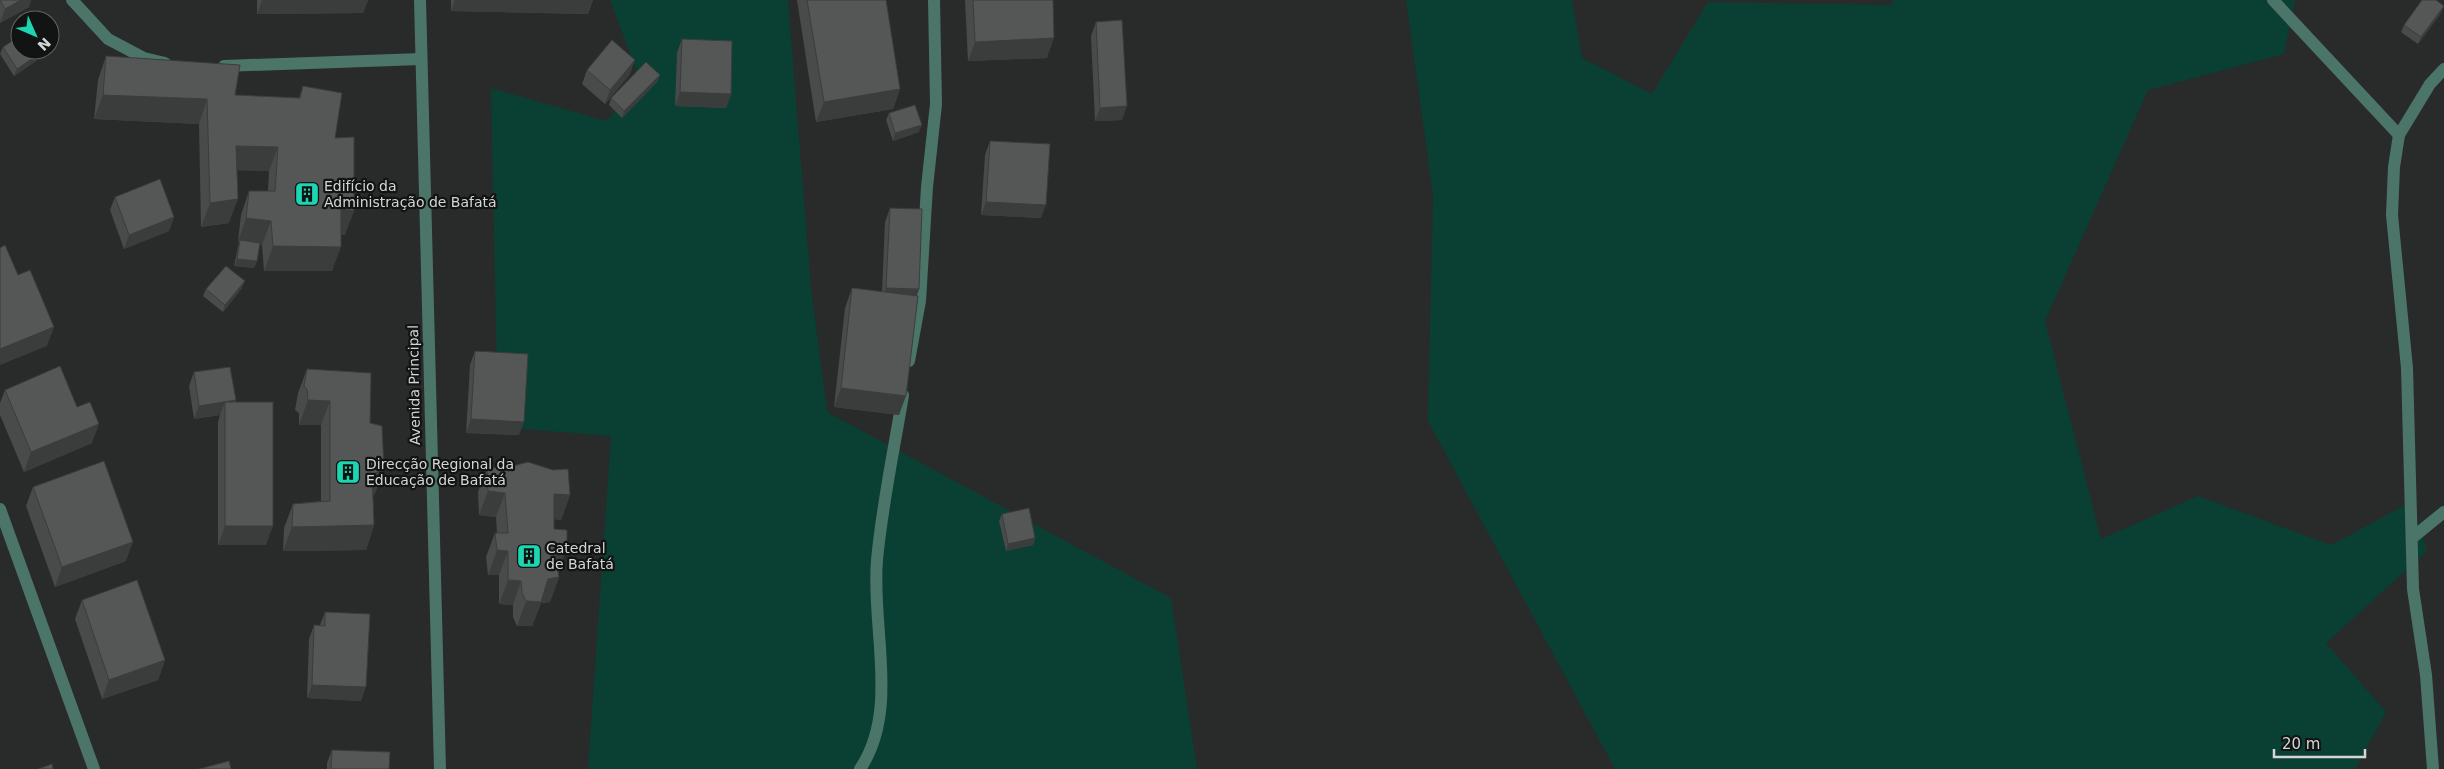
<svg xmlns="http://www.w3.org/2000/svg" width="2444" height="769" font-family="'DejaVu Sans',sans-serif">
<rect width="100%" height="100%" fill="#282b2a"/>
<g fill="#0a3f34">
<path d="M 610,0 L 788,0 L 811,288 L 827,412 L 1171,598 L 1197,769 L 588,769 L 611,436 L 498,427 L 491,88 L 606,121 L 641,83 Z"/>
<path d="M 1406,0 L 1572,0 L 1582,58 L 1652,94 L 1708,2 L 1892,5 L 1893,0 L 2295,0 L 2284,54 L 2148,90 L 2045,321 L 2101,539 L 2198,496 L 2331,545 L 2411,502 L 2427,551 L 2326,643 L 2386,712 L 2355,769 L 1615,769 L 1428,421 L 1433,195 Z"/>
</g>
<g fill="none" stroke-linecap="round" stroke-linejoin="round">
<g stroke="#4c7569" stroke-width="12">
<path d="M 72,0 L 108,39 L 144,58 L 165,63"/>
<path d="M 420,0 L 440,769"/>
<path d="M 2273,0 L 2399,135"/>
<path d="M 224,66 L 421,59"/>
<path d="M 909,361 L 920,301 L 927,187 L 936,104 L 934,0"/>
<path d="M 0,509 L 94,769"/>
<path d="M 2412,538 L 2444,512"/>
<path d="M 860,769 C 900,710 871,627 877,560 C 882,505 894,450 903,395"/>
<path d="M 2433,769 L 2426,675 L 2413,589 L 2407,368 L 2392,215 L 2394,167 L 2399,135 L 2430,84 L 2444,69"/>
</g>
</g>
<g fill="#484b4a">
<path d="M 0,0 L 31,0 L 29,7 L 0,23 Z"/>
<path d="M 257,0 L 368,0 L 363,13 L 257,14 Z"/>
<path d="M 451,0 L 593,0 L 588,14 L 451,11 Z"/>
<path d="M 797,0 L 886,0 L 900,89 L 893,109 L 816,122 Z"/>
<path d="M 965,0 L 1053,0 L 1047,58 L 968,61 Z"/>
<path d="M 2441,13 L 2418,44 L 2401,32 L 2404,25 Z"/>
<path d="M 1096,22 L 1122,120 L 1095,121 L 1091,36 Z"/>
<path d="M 682,39 L 731,94 L 726,108 L 675,106 L 677,53 Z"/>
<path d="M 3,47 L 39,54 L 36,61 L 14,76 L 0,54 Z"/>
<path d="M 106,56 L 235,95 L 299,98 L 303,86 L 335,138 L 345,235 L 341,234 L 332,271 L 264,271 L 262,245 L 260,244 L 257,261 L 254,268 L 234,266 L 238,247 L 239,242 L 238,242 L 241,215 L 249,191 L 268,191 L 269,171 L 237,170 L 229,223 L 201,227 L 199,124 L 94,119 L 98,80 Z"/>
<path d="M 587,70 L 630,74 L 605,104 L 582,84 Z"/>
<path d="M 660,75 L 657,82 L 622,118 L 609,105 L 611,98 Z"/>
<path d="M 889,113 L 919,132 L 893,141 L 886,120 Z"/>
<path d="M 990,141 L 1041,218 L 981,215 L 985,155 Z"/>
<path d="M 115,197 L 174,217 L 169,231 L 124,249 L 110,210 Z"/>
<path d="M 890,208 L 919,289 L 917,296 L 899,415 L 834,407 L 845,308 L 852,288 L 882,292 L 885,222 Z"/>
<path d="M 242,288 L 223,312 L 203,296 L 206,289 Z"/>
<path d="M 475,351 L 519,435 L 466,433 L 470,365 Z"/>
<path d="M 307,369 L 370,423 L 375,494 L 373,495 L 374,525 L 366,550 L 283,551 L 284,528 L 293,504 L 321,501 L 321,425 L 299,425 L 299,413 L 295,410 L 298,393 Z"/>
<path d="M 194,372 L 236,400 L 235,402 L 266,545 L 218,545 L 218,422 L 220,415 L 194,419 L 189,386 Z"/>
<path d="M 5,390 L 92,443 L 24,472 L 0,415 L 0,403 Z"/>
<path d="M 487,468 L 570,495 L 561,520 L 554,519 L 554,529 L 559,577 L 550,602 L 541,603 L 532,626 L 517,626 L 513,617 L 513,605 L 499,604 L 499,575 L 488,575 L 486,557 L 495,533 L 497,533 L 496,517 L 479,515 L 478,492 Z"/>
<path d="M 33,487 L 126,561 L 55,587 L 26,506 Z"/>
<path d="M 1002,514 L 1035,538 L 1033,545 L 1006,551 L 999,521 Z"/>
<path d="M 82,600 L 165,660 L 158,680 L 102,699 L 75,619 Z"/>
<path d="M 325,612 L 361,701 L 307,698 L 309,639 L 314,625 L 320,625 Z"/>
<path d="M 332,750 L 389,769 L 327,769 L 327,763 Z"/>
</g>
<g fill="#3b3d3c">
<path d="M 21,0 L 31,0 L 29,7 L 0,23 L 5,9 Z"/>
<path d="M 262,0 L 368,0 L 363,13 L 257,14 Z"/>
<path d="M 455,0 L 593,0 L 588,14 L 451,11 Z"/>
<path d="M 2444,6 L 2441,13 L 2418,44 L 2421,37 Z"/>
<path d="M 1054,38 L 1047,58 L 968,61 L 975,42 Z"/>
<path d="M 39,54 L 36,61 L 14,76 L 17,69 Z"/>
<path d="M 635,60 L 630,74 L 605,104 L 610,90 Z"/>
<path d="M 660,75 L 657,82 L 622,118 L 624,111 Z"/>
<path d="M 900,89 L 893,109 L 816,122 L 824,102 Z"/>
<path d="M 680,92 L 731,94 L 726,108 L 675,106 Z"/>
<path d="M 103,95 L 207,99 L 199,124 L 94,119 Z"/>
<path d="M 1127,106 L 1122,120 L 1095,121 L 1100,108 Z"/>
<path d="M 922,125 L 919,132 L 893,141 L 895,133 Z"/>
<path d="M 236,146 L 278,147 L 269,171 L 227,170 Z"/>
<path d="M 238,199 L 229,223 L 201,227 L 210,203 Z"/>
<path d="M 986,202 L 1046,205 L 1041,218 L 981,215 Z"/>
<path d="M 341,209 L 354,211 L 345,235 L 332,234 Z"/>
<path d="M 174,217 L 169,231 L 124,249 L 129,235 Z"/>
<path d="M 246,218 L 271,221 L 262,245 L 240,242 L 240,240 L 239,242 L 238,242 Z"/>
<path d="M 273,246 L 341,247 L 332,271 L 264,271 Z"/>
<path d="M 237,259 L 257,261 L 254,268 L 234,266 Z"/>
<path d="M 245,281 L 242,288 L 223,312 L 225,305 Z"/>
<path d="M 886,288 L 919,289 L 914,303 L 881,301 Z"/>
<path d="M 54,327 L 47,346 L 0,365 L 0,349 Z"/>
<path d="M 841,388 L 906,396 L 899,415 L 834,407 Z"/>
<path d="M 236,400 L 231,414 L 225,402 L 220,415 L 194,419 L 199,406 Z"/>
<path d="M 308,400 L 330,401 L 321,425 L 299,425 Z"/>
<path d="M 471,419 L 524,422 L 519,435 L 466,433 Z"/>
<path d="M 99,424 L 92,443 L 24,472 L 31,452 Z"/>
<path d="M 384,470 L 375,494 L 363,498 L 372,474 Z"/>
<path d="M 488,491 L 505,493 L 496,517 L 479,515 Z"/>
<path d="M 554,494 L 570,495 L 561,520 L 546,518 Z"/>
<path d="M 374,525 L 366,550 L 283,551 L 292,527 Z"/>
<path d="M 225,526 L 273,526 L 266,545 L 218,545 Z"/>
<path d="M 1035,538 L 1033,545 L 1006,551 L 1008,544 Z"/>
<path d="M 133,542 L 126,561 L 55,587 L 62,567 Z"/>
<path d="M 567,548 L 558,572 L 554,549 Z"/>
<path d="M 497,550 L 508,551 L 499,575 L 488,575 Z"/>
<path d="M 559,577 L 550,602 L 541,603 L 532,626 L 517,626 L 526,601 L 548,579 Z"/>
<path d="M 508,580 L 521,581 L 513,605 L 499,604 Z"/>
<path d="M 165,660 L 158,680 L 102,699 L 109,680 Z"/>
<path d="M 312,685 L 366,687 L 361,701 L 307,698 Z"/>
</g>
<g fill="#545756" stroke="#3b3d3c">
<path d="M 0,0 L 21,0 L 5,9 Z"/>
<path d="M 807,0 L 886,0 L 900,89 L 824,102 Z"/>
<path d="M 973,0 L 1053,0 L 1054,38 L 975,42 Z"/>
<path d="M 2422,0 L 2436,0 L 2444,6 L 2421,37 L 2404,25 Z"/>
<path d="M 1122,20 L 1127,106 L 1100,108 L 1096,22 Z"/>
<path d="M 20,36 L 20,50 L 37,50 L 39,54 L 17,69 L 3,47 Z"/>
<path d="M 682,39 L 732,41 L 731,94 L 680,92 Z"/>
<path d="M 612,40 L 635,60 L 610,90 L 587,70 Z"/>
<path d="M 106,56 L 240,65 L 235,95 L 300,98 L 303,86 L 342,93 L 335,138 L 354,137 L 354,211 L 341,209 L 341,247 L 273,246 L 271,221 L 246,218 L 249,191 L 275,191 L 278,147 L 236,146 L 238,199 L 210,203 L 207,99 L 103,95 Z"/>
<path d="M 646,62 L 660,75 L 624,111 L 611,98 Z"/>
<path d="M 915,105 L 922,125 L 895,133 L 889,113 Z"/>
<path d="M 990,141 L 1050,144 L 1046,205 L 986,202 Z"/>
<path d="M 160,179 L 174,217 L 129,235 L 115,197 Z"/>
<path d="M 890,208 L 922,209 L 919,289 L 886,288 Z"/>
<path d="M 240,240 L 260,243 L 257,261 L 237,259 Z"/>
<path d="M 5,245 L 18,275 L 30,270 L 54,327 L 0,349 L 0,248 Z"/>
<path d="M 226,266 L 245,281 L 225,305 L 206,289 Z"/>
<path d="M 852,288 L 918,296 L 906,396 L 841,388 Z"/>
<path d="M 475,351 L 528,354 L 524,422 L 471,419 Z"/>
<path d="M 60,366 L 77,407 L 90,402 L 99,424 L 31,452 L 5,390 Z"/>
<path d="M 230,367 L 236,400 L 199,406 L 194,372 Z"/>
<path d="M 307,369 L 371,373 L 370,423 L 382,426 L 384,470 L 372,474 L 374,525 L 292,527 L 293,504 L 330,501 L 330,401 L 308,400 L 307,389 L 304,386 Z"/>
<rect x="225" y="402" width="48" height="124"/>
<path d="M 104,461 L 133,542 L 62,567 L 33,487 Z"/>
<path d="M 528,462 L 553,470 L 568,469 L 570,495 L 554,494 L 554,529 L 567,530 L 567,548 L 554,549 L 559,577 L 548,579 L 541,602 L 526,601 L 522,593 L 521,581 L 508,580 L 508,551 L 497,550 L 495,533 L 508,533 L 505,493 L 488,491 L 487,468 L 509,467 Z"/>
<path d="M 1029,508 L 1035,538 L 1008,544 L 1002,514 Z"/>
<path d="M 137,580 L 165,660 L 109,680 L 82,600 Z"/>
<path d="M 325,612 L 370,614 L 366,687 L 312,685 L 314,625 L 325,626 Z"/>
<path d="M 332,750 L 390,752 L 389,769 L 331,769 Z"/>
<path d="M 229,761 L 231,769 L 199,769 Z"/>
<path d="M 52,764 L 53,769 L 38,769 Z"/>
</g>
<defs>
<symbol id="building-square" viewBox="-11 -11 22 22"><rect x="-9" y="-9" width="18" height="18" rx="4" fill="#1cd5b1" stroke="#121313"/><path d="M-4-6H4V6H1V3H-1V6H-4ZM-2.5-4.3h1.7v1.8h-1.7ZM.8-4.3h1.7v1.8H.8ZM-2.5-1h1.7V.8h-1.7ZM.8-1h1.7V.8H.8Z" fill="#111"/></symbol>
</defs>
<g fill-rule="evenodd">
<use href="#building-square" x="293" y="180" width="28" height="28"/>
<use href="#building-square" x="334" y="458" width="28" height="28"/>
<use href="#building-square" x="515" y="542" width="28" height="28"/>
</g>
<g text-anchor="middle" dominant-baseline="central" stroke-width="4.5" stroke-linejoin="round" paint-order="stroke">
<g font-size="14" fill="#d4d6d5" stroke="#121313" text-anchor="start">
<text x="324" y="186">Edifício da<tspan x="324" dy="16">Administração de Bafatá</tspan></text>
<text x="366" y="464">Direcção Regional da<tspan x="366" dy="16">Educação de Bafatá</tspan></text>
<text x="546" y="548">Catedral<tspan x="546" dy="16">de Bafatá</tspan></text>
</g>
<g font-size="14" fill="#d4d6d5" stroke="#121313">
<text transform="translate(414 385) rotate(-91)">Avenida Principal</text>
</g>
</g>
<g transform="translate(35 35) rotate(135)"><circle r="24" fill="#121313" stroke="#606161"/>
<path d="M0-4L9 19L0 12L-9 19Z" fill="#1cd5b1"/>
<text y="-8" font-size="14" font-weight="bold" text-anchor="middle" fill="#d4d6d5">N</text>
</g>
<path d="M2274 749v8h91v-8" fill="none" stroke="#d4d6d5" stroke-width="2.5"/>
<text x="2282" y="749" font-size="15" fill="#d4d6d5" stroke="#121313" stroke-width="4" paint-order="stroke">20 m</text>
</svg>
